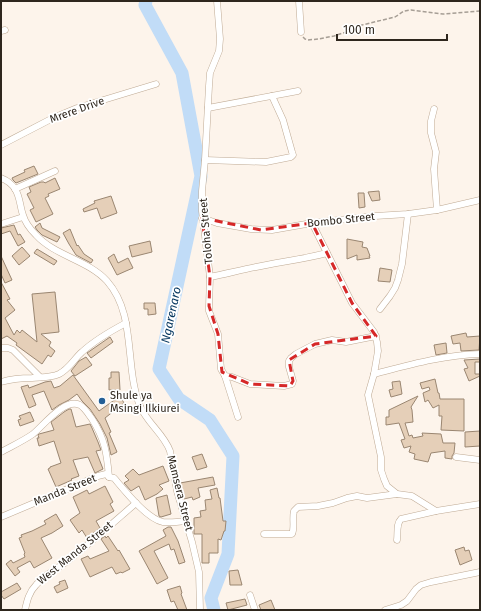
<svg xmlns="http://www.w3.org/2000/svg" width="481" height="611" font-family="'Fira Sans',sans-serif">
<rect width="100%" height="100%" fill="#fdf4eb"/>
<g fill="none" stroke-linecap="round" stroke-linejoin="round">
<path stroke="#c1dcf7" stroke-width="13" d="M 146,1 L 145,5 L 182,73 L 201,176 L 159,369 L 179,399 L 210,420 L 233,456 L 228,554 L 211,598 L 214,610"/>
</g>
<g fill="#e5cfb8" stroke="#9a8671">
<path d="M 34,166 L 38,174 L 16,183 L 13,180 L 12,178 L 25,172 L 24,170 Z"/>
<path d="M 55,178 L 60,189 L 48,194 L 49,196 L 45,198 L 53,214 L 36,222 L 30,210 L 34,208 L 27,194 L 31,192 L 29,187 L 41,182 L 44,182 L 45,183 Z"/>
<path d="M 379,191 L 380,200 L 372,201 L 368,192 Z"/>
<path d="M 358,193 L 364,193 L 365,207 L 359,208 Z"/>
<path d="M 111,196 L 117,213 L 101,219 L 97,208 L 84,212 L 83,209 L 95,203 L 94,201 Z"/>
<path d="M 40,223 L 42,228 L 60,237 L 57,242 L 42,235 L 37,230 L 35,227 Z"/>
<path d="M 14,225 L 18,235 L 20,234 L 25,242 L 18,246 L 10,231 L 1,234 L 1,228 Z"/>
<path d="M 70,229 L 77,246 L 78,245 L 84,254 L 93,260 L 91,263 L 76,255 L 69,244 L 63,233 Z"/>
<path d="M 347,239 L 363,242 L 362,247 L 367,248 L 370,256 L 369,256 L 370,258 L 357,260 L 357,255 L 347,259 Z"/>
<path d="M 150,241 L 152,252 L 132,257 L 129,246 Z"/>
<path d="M 22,247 L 30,256 L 19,265 L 12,256 Z"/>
<path d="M 37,249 L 57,261 L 54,265 L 34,253 Z"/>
<path d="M 114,254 L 118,263 L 128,258 L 133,268 L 126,271 L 117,275 L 108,258 Z"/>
<path d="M 1,256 L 12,280 L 5,283 L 1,274 Z"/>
<path d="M 380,268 L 392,270 L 390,282 L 378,281 Z"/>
<path d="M 1,282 L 10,299 L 7,300 L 15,310 L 5,318 L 14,335 L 17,330 L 20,333 L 22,330 L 37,342 L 32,294 L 55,292 L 59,332 L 41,334 L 51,342 L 49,346 L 55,351 L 51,357 L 48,355 L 42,364 L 16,345 L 17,343 L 7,336 L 1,339 Z"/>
<path d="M 144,303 L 155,303 L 156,314 L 148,315 L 148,309 L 144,309 Z"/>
<path d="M 466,333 L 467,337 L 480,336 L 479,350 L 461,351 L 460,343 L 453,344 L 451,336 Z"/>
<path d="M 110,337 L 113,342 L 91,358 L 87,353 Z"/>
<path d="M 446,343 L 447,353 L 436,355 L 434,345 Z"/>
<path d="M 86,357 L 92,365 L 75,376 L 71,371 L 79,361 Z"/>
<path d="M 480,359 L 480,362 L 475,362 L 475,374 L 480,374 L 480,376 L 469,381 L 464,369 L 468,368 L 464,360 Z"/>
<path d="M 111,372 L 119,372 L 120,390 L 109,390 L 109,378 L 111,378 Z"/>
<path d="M 73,375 L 99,411 L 120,396 L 124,403 L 105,418 L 111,432 L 109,433 L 117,452 L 111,455 L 107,438 L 100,424 L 90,409 L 82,401 L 77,394 L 69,400 L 59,405 L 52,410 L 44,391 L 32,395 L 36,405 L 29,408 L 21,387 L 28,385 L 29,388 L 45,382 L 51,381 L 54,388 L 60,386 Z"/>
<path d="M 435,379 L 438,393 L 439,393 L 440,399 L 464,399 L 464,431 L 441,430 L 442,416 L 439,416 L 439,405 L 433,408 L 428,400 L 425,402 L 423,393 L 430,390 L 429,387 L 422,389 L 420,383 Z"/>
<path d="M 400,381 L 402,394 L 391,397 L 389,390 L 393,389 L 392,382 Z"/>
<path d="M 418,396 L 411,407 L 412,410 L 413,422 L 405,423 L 409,436 L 412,435 L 413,438 L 423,436 L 422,433 L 441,434 L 443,443 L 455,443 L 454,453 L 452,456 L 452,459 L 445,458 L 445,451 L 431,453 L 428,462 L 414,459 L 415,454 L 409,452 L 411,446 L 404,448 L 401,440 L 405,439 L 399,423 L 386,425 L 386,417 L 389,417 L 389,410 Z"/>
<path d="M 69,409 L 71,409 L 76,427 L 90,424 L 92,428 L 98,442 L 101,450 L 96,451 L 103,469 L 95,473 L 88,457 L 73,460 L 79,476 L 71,479 L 72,480 L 56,487 L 48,469 L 50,468 L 50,467 L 61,463 L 54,441 L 39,446 L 37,438 L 39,438 L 38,435 L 39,434 L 54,430 L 51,422 L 64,412 Z"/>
<path d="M 30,412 L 34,421 L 20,426 L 18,420 L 21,419 L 19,416 Z"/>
<path d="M 480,431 L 480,446 L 465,447 L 465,432 Z"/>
<path d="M 202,454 L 207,467 L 197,470 L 192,457 Z"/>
<path d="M 163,466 L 169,481 L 159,485 L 163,489 L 157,494 L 145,500 L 139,486 L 131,491 L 124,483 L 129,480 L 125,476 L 133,469 L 139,475 Z"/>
<path d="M 213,477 L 215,485 L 198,488 L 200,497 L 193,500 L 192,497 L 184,499 L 180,483 Z"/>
<path d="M 105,486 L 113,502 L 110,504 L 114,511 L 96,521 L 100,528 L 87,538 L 82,530 L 79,533 L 70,520 L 80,513 L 73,497 L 87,490 L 89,494 Z"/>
<path d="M 217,488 L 219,498 L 220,498 L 223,521 L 226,521 L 225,531 L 224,531 L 221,540 L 218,539 L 218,553 L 209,553 L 209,563 L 202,563 L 202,534 L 194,534 L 194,518 L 201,517 L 200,511 L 206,510 L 205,500 L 212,499 L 210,490 Z"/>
<path d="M 167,495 L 171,514 L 161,517 L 159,516 L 156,498 Z"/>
<path d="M 56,514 L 63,526 L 52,533 L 41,538 L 52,558 L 34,568 L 30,561 L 17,568 L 20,572 L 15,576 L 6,564 L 11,560 L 13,563 L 25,557 L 24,554 L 25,553 L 19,538 L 22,537 L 21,535 L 32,531 L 46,524 L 44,521 Z"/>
<path d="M 168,527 L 171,527 L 178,541 L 185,562 L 179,564 L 174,549 L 171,550 L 169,544 L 154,551 L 168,578 L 157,584 L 139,551 L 166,536 L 163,530 Z"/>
<path d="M 105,536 L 106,538 L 108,536 L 118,551 L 119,550 L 130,569 L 122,573 L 121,572 L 116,574 L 112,567 L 90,577 L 81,559 L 88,556 L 90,559 L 109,551 L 101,539 Z"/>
<path d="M 464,547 L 465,551 L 469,550 L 472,560 L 460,565 L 455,550 Z"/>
<path d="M 238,570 L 242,585 L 230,585 L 229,571 Z"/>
<path d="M 65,580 L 68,588 L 57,593 L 54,587 L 60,584 L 59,582 Z"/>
<path d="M 17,583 L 21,589 L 4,599 L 1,595 L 1,592 Z"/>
<path d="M 180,586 L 182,593 L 181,594 L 187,610 L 178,610 L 174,601 L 171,602 L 167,590 Z"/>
<path d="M 245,599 L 247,605 L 228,610 L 226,603 Z"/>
<path d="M 271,600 L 275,610 L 261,610 L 259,605 Z"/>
</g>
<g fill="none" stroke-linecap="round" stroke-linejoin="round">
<defs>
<g id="street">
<path d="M 217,1 L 220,39 L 219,51 L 210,73 L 209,86 L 205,160 L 202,191 L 202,211 L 210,277 L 209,306 L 209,311 L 218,334 L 221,369 L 225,376 L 232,377 L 250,384 L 284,386 L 292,384 L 293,381 L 289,367 L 289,361 L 291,358 L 296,354 L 315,344 L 332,340 L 346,342 L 376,336"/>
<path d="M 299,1 L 301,32"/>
<path d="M 1,31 L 5,30"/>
<path d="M 208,108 L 298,91"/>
<path d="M 434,109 L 431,121 L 431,133 L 436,152 L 434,169 L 437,210"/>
<path d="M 1,145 L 53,118 L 77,108 L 156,84"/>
<path d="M 205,160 L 266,162 L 291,157 L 293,155 L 292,152 L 283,120 L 272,96"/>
<path d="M 1,178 C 6,180 12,184 15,189 C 20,196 20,207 23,215 C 25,222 31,230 36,235 C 55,256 88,260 107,281 C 137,315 124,366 140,406 C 147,423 164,434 170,451 L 177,491 L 192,542 L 199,572 L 200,610"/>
<path d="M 15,189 L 55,171"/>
<path d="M 202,218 L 217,223 L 251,229 L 272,230 L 312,223 L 375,216 L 408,214 L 437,210 L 480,200"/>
<path d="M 312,223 L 352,303 L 374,332 L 377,342 L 378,351 L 374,374 L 368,395 L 381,457 L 381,470 L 384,479 L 387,486 L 397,494 L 412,496 L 436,511 L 480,504"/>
<path d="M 1,224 L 23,217"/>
<path d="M 210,277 C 225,274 241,270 256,267 C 280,262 304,259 327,253"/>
<path d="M 380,309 L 390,296 L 395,288 L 398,280 L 402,264 L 408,214"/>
<path d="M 1,348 L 8,348 L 13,350 L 40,377"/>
<path d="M 374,374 C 409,365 444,355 480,354"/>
<path d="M 225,376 L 238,417"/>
<path d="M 1,382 C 11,379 21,378 32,378 C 41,377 50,378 59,374 C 69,369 74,359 82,352 C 95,340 109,332 126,323"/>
<path d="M 1,452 C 12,446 23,441 33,434 C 43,426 65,397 80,405 C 85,408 89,415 92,419 C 105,439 107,454 109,477"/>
<path d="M 456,457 L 480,460"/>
<path d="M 1,517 L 58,493 L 98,476 L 106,474 L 109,477 L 114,478 C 125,491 147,519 163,522 C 170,523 178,522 186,521"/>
<path d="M 264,534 L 292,534 C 295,528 292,518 294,511 L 298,507 L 318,506 L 333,503 L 347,498 L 357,496 L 367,498 L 397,494"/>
<path d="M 397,540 C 398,533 396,524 401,519 L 436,511"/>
<path d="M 250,595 L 255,610"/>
<path d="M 25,610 C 27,601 29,592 36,585 C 45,574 59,568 70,559 C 93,541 114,522 136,503"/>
<path d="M 385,610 L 401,605 L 407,601 L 416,589 L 421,585 L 431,582 L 480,572"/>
</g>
</defs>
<use href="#street" stroke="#bfaa94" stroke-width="7"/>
<path stroke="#a69e95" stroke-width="1.5" stroke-dasharray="4 2" stroke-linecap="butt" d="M 303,37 L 305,39 L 308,40 L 318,39 L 334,36 L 349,31 L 362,25 L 395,17 L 404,11 L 411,10 L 443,14 L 480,11"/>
<use href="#street" stroke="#fff" stroke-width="6"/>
</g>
<path fill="none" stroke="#d62828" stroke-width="3" stroke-dasharray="8 5" stroke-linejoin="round" d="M 202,218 L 261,230 L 312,223 L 352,303 L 376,336 L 315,344 L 289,360 L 293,381 L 290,386 L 250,384 L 222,372 L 218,334 L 209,306 L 210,277 Z"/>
<circle fill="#245f96" stroke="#fff" stroke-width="1.5" cx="102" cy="401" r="4"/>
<g text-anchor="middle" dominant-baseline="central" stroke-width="3.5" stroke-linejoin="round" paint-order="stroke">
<g font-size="11" fill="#2e261d" stroke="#fff">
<text transform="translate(77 110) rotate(-20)">Mrere Drive</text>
<text transform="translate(341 220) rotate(-6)">Bombo Street</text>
<text transform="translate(206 231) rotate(-95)">Toloha Street</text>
<text transform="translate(65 490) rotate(-22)">Manda Street</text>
<text transform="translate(180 493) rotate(76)">Mamsera Street</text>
<text transform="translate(75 553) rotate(-39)">West Manda Street</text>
</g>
<g font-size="11" fill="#2e261d" stroke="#fff" text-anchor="start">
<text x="110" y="395">Shule ya<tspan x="110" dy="13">Msingi Ilkiurei</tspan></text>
</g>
<g font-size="12" font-style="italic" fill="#03355e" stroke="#fff">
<text transform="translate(171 315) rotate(-78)">Ngarenaro</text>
</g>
</g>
<rect width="481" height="611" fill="none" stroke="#2e261d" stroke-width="4"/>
<path d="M337 34v6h110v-6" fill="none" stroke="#2e261d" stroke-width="2"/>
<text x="343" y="34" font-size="12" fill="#2e261d" stroke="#ffffff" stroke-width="3" paint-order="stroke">100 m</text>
</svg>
